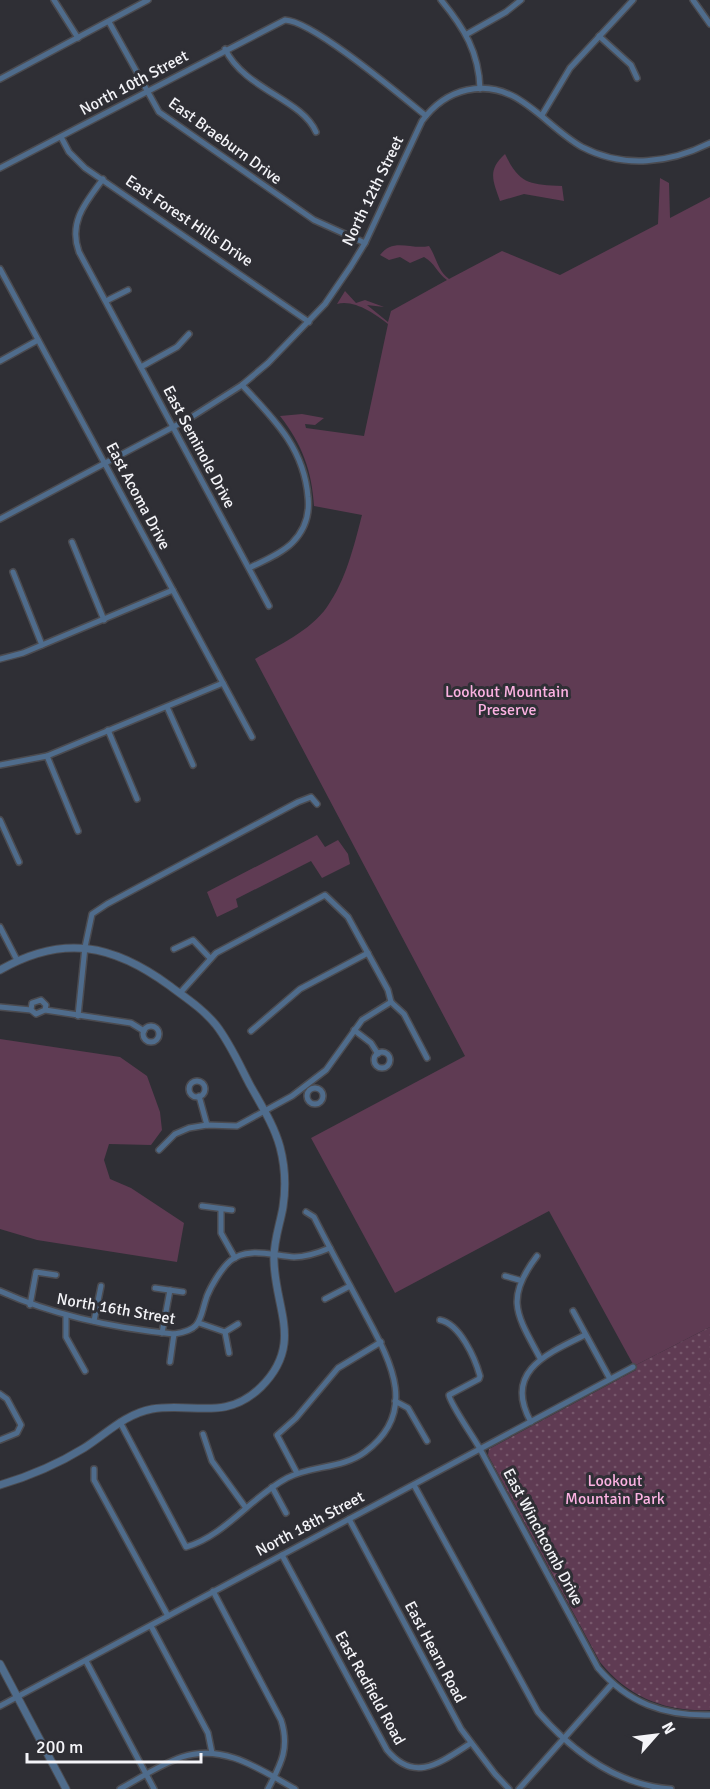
<svg xmlns="http://www.w3.org/2000/svg" width="710" height="1789" font-family="Signika,sans-serif">
<defs>
<pattern id="park-dots" width="8" height="8" patternUnits="userSpaceOnUse" patternTransform="scale(1.5)"><rect width="8" height="8" fill="#5f3b53"/><path d="M2 2h.1M6 6h.1" fill="none" stroke="#77586c" stroke-width="1.8" stroke-linecap="round"/></pattern>
</defs>
<rect width="100%" height="100%" fill="#2f2f35"/>
<g fill="#5f3b53">
<path d="M 505,154 C 520,185 530,184 562,186 L 564,201 L 524,194 L 500,201 C 493,181 487,170 505,154 Z"/>
<path d="M 660,178 L 669,183 L 670,218 L 710,197 L 710,1327 L 634,1366 L 549,1211 L 395,1293 L 311,1138 L 465,1056 L 255,659 C 279,645 310,631 327,607 C 346,580 354,546 362,515 L 314,506 C 312,471 302,444 280,416 L 302,414 L 324,418 L 315,425 L 305,424 L 306,428 L 364,436 L 388,324 C 375,314 354,299 337,304 L 345,291 L 356,303 L 365,300 L 384,307 L 367,305 L 388,322 L 391,311 L 447,280 C 437,273 435,263 424,257 L 410,263 L 400,257 L 389,260 L 380,255 C 393,237 411,250 429,246 C 437,258 437,270 449,279 L 502,251 L 560,275 L 658,224 Z"/>
<path d="M 317,835 L 325,847 L 338,840 L 348,854 L 350,864 L 322,878 L 311,861 L 236,899 L 238,907 L 217,917 L 207,892 Z"/>
<path d="M 0,1039 L 120,1057 L 147,1076 L 160,1112 L 162,1130 L 151,1145 L 109,1144 L 104,1160 L 110,1179 L 131,1188 L 184,1223 L 177,1262 L 37,1240 L 0,1229 Z"/>
</g>
<path fill="url(#park-dots)" d="M 710,1327 L 710,1710 C 665,1712 628,1697 600,1662 L 488,1455 L 489,1449 L 636,1370 L 634,1366 Z"/>
<g fill="none" stroke-linecap="round" stroke-linejoin="round">
<defs>
<g id="minor">
<path d="M 54,0 L 78,38"/>
<path d="M 441,0 C 464,28 479,52 480,89"/>
<path d="M 693,0 L 710,24"/>
<path d="M 109,22 L 159,112 L 314,220 L 365,243"/>
<path d="M 467,34 L 506,12 L 521,0"/>
<path d="M 599,36 L 631,65 L 637,78"/>
<path d="M 225,49 C 245,90 302,99 316,132"/>
<path d="M 0,79 L 148,0"/>
<path d="M 542,115 L 570,68 L 633,0"/>
<path d="M 61,137 L 69,152 L 85,168 L 309,322"/>
<path d="M 0,168 L 285,20 C 313,21 400,95 426,116"/>
<path d="M 103,179 C 86,202 68,222 79,252 L 269,606"/>
<path d="M 0,269 L 252,737"/>
<path d="M 106,301 L 128,290"/>
<path d="M 0,361 L 38,340"/>
<path d="M 141,367 L 177,347 L 189,334"/>
<path d="M 242,385 C 274,419 304,448 308,497 C 310,515 305,530 292,543 C 281,554 263,561 249,568"/>
<path d="M 0,519 L 190,418 L 242,385 L 268,363 L 325,304 L 351,266 L 365,243 L 422,121 C 433,106 449,94 467,90 C 518,79 543,125 582,147 C 624,169 670,163 710,143"/>
<path d="M 72,542 L 104,620"/>
<path d="M 13,572 L 42,645"/>
<path d="M 0,659 L 23,653 L 173,590"/>
<path d="M 167,707 L 193,765"/>
<path d="M 108,730 L 137,799"/>
<path d="M 47,756 L 78,831"/>
<path d="M 0,765 L 47,756 L 223,683"/>
<path d="M 0,820 L 19,862"/>
<path d="M 0,927 L 17,960"/>
<path d="M 174,949 L 193,940 L 210,958"/>
<path d="M 180,993 L 216,953 L 325,895 L 348,917 L 388,990 L 391,1002"/>
<path d="M 391,1002 L 404,1014 L 427,1058"/>
<path d="M 0,1007 L 31,1010"/>
<path d="M 45,1010 L 46,1005 L 41,1000 L 32,1003 L 31,1010 L 36,1014 L 45,1010 L 131,1023 L 144,1031"/>
<path d="M 78,1016 L 85,947 L 92,914 L 107,904 L 298,802 L 311,797 L 317,804"/>
<circle cx="151" cy="1034" r="8"/>
<path d="M 354,1030 L 371,1043 L 378,1054"/>
<path d="M 251,1031 L 300,989 L 368,953"/>
<circle cx="382" cy="1060" r="8"/>
<circle cx="197" cy="1089" r="8"/>
<circle cx="315" cy="1096" r="8"/>
<path d="M 199,1096 L 207,1125"/>
<path d="M 159,1150 L 175,1134 L 189,1128 L 207,1125 L 237,1126 L 292,1096 L 326,1070 L 362,1020 L 391,1002"/>
<path d="M 202,1206 L 232,1210"/>
<path d="M 221,1209 L 221,1233 L 235,1258"/>
<path d="M 537,1256 C 504,1299 517,1315 540,1358"/>
<path d="M 505,1276 L 519,1280"/>
<path d="M 155,1288 L 183,1292"/>
<path d="M 0,1291 C 55,1316 114,1328 174,1334 C 203,1330 199,1319 207,1296 C 211,1286 221,1269 230,1261 C 247,1246 274,1256 294,1257 C 306,1257 318,1253 330,1248"/>
<path d="M 325,1299 L 350,1286"/>
<path d="M 30,1305 L 36,1272 L 56,1275"/>
<path d="M 573,1311 L 610,1379"/>
<path d="M 66,1316 L 66,1337 L 85,1371"/>
<path d="M 440,1320 C 460,1324 475,1358 480,1376 L 479,1379 L 449,1395 C 449,1402 474,1438 480,1449 L 598,1668 C 628,1703 664,1716 710,1715"/>
<path d="M 94,1321 L 101,1286"/>
<path d="M 199,1323 L 225,1332 L 238,1324"/>
<path d="M 225,1332 L 229,1353"/>
<path d="M 162,1333 L 170,1290"/>
<path d="M 170,1362 L 174,1334"/>
<path d="M 0,1394 L 7,1399 L 21,1425 L 17,1433 L 0,1440"/>
<path d="M 395,1401 L 408,1408 L 427,1441"/>
<path d="M 120,1422 L 186,1547 C 226,1535 251,1497 287,1478 C 312,1465 342,1469 365,1452 C 423,1409 386,1354 361,1306 C 345,1276 329,1247 314,1217 L 306,1212"/>
<path d="M 531,1422 C 503,1372 546,1354 585,1335"/>
<path d="M 203,1434 L 212,1461 L 246,1508"/>
<path d="M 94,1469 L 94,1480 L 168,1616"/>
<path d="M 297,1473 L 277,1435 L 296,1418 L 338,1368 L 381,1342"/>
<path d="M 414,1485 L 538,1712 C 572,1751 616,1785 671,1789"/>
<path d="M 272,1487 L 286,1513"/>
<path d="M 349,1519 L 461,1729 L 495,1774 L 509,1789"/>
<path d="M 282,1555 L 387,1750 C 415,1784 441,1762 471,1743"/>
<path d="M 213,1591 L 281,1720 C 290,1748 281,1764 268,1789"/>
<path d="M 151,1626 L 208,1733 L 212,1753"/>
<path d="M 86,1661 L 154,1789"/>
<path d="M 0,1706 L 633,1367"/>
<path d="M 120,1789 C 140,1778 161,1764 182,1757 C 224,1743 261,1770 295,1789"/>
<path d="M 519,1789 L 612,1684"/>
</g>
<g id="tertiary">
<path d="M 0,970 C 63,934 113,944 170,986 C 186,998 203,1009 216,1025 C 230,1043 239,1064 250,1085 C 261,1105 274,1125 280,1147 C 285,1166 286,1187 283,1207 C 280,1225 273,1242 274,1261 C 275,1309 304,1344 261,1387 C 225,1422 193,1402 152,1409 C 125,1414 106,1434 84,1448 C 58,1464 30,1476 0,1485"/>
<path d="M 0,1664 L 66,1789"/>
</g>
</defs>
<use href="#minor" stroke="#4b4b50" stroke-width="8"/>
<use href="#tertiary" stroke="#4b4b50" stroke-width="9"/>
<use href="#minor" stroke="#4f6c8c" stroke-width="5"/>
<use href="#tertiary" stroke="#4f6c8c" stroke-width="7"/>
</g>
<g text-anchor="middle" dominant-baseline="central" stroke-width="6" stroke-linejoin="round" paint-order="stroke">
<g font-size="16" fill="#f4f4f8" stroke="#2f2f35">
<text transform="translate(134 83) rotate(-28)">North 10th Street</text>
<text transform="translate(225 141) rotate(36)">East Braeburn Drive</text>
<text transform="translate(373 191) rotate(-64)">North 12th Street</text>
<text transform="translate(189 221) rotate(34)">East Forest Hills Drive</text>
<text transform="translate(199 447) rotate(62)">East Seminole Drive</text>
<text transform="translate(138 496) rotate(62)">East Acoma Drive</text>
<text transform="translate(116 1309) rotate(10)">North 16th Street</text>
<text transform="translate(310 1524) rotate(-28)">North 18th Street</text>
<text transform="translate(543 1537) rotate(62)">East Winchcomb Drive</text>
<text transform="translate(435 1652) rotate(62)">East Hearn Road</text>
<text transform="translate(370 1688) rotate(61)">East Redfield Road</text>
</g>
<g font-size="16" fill="#fbb1e1" stroke="#2f2f35">
<text x="507" y="692">Lookout Mountain<tspan x="507" dy="18">Preserve</tspan></text>
<text x="615" y="1481">Lookout<tspan x="615" dy="18">Mountain Park</tspan></text>
</g>
</g>
<g transform="translate(656 1735) rotate(62)" stroke="#2f2f35" stroke-width="4.5" paint-order="stroke">
<path d="M0-4.5L10 22L0 15L-10 22Z" fill="#f4f4f8"/>
<text y="-9" font-size="16" font-weight="bold" text-anchor="middle" fill="#f4f4f8">N</text>
</g>
<path d="M27 1753v9h174v-9" fill="none" stroke="#f4f4f8" stroke-width="3"/>
<text x="36" y="1753" font-size="18" fill="#f4f4f8" stroke="#2f2f35" stroke-width="4.5" paint-order="stroke">200 m</text>
</svg>
